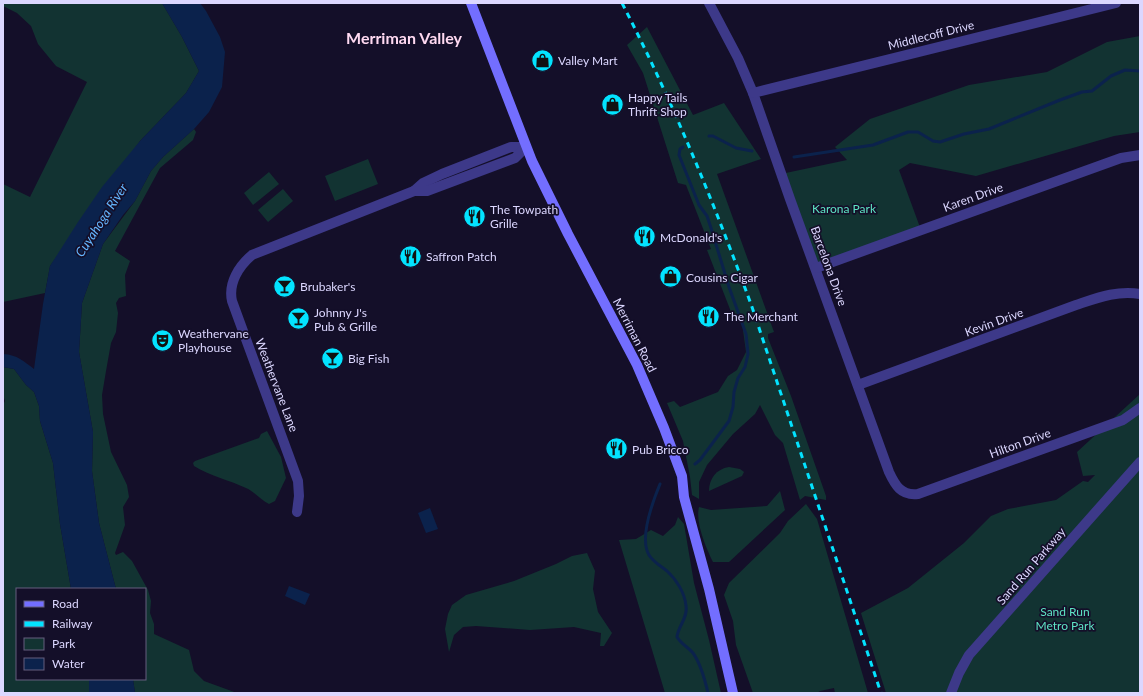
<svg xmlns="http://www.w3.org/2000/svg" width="1143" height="696" font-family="Lato,sans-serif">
<rect width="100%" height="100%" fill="#140f29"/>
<g fill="#123332">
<path d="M 3,3 L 162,3 L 182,37 L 199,71 L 186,93 L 140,141 L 50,266 L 45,293 L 3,302 L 3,184 L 30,197 L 87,82 L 56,66 L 38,44 L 31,26 L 17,13 L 3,6 Z"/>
<path d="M 647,27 L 693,115 L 724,103 L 761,159 L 717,174 L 774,332 L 768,334 L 768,338 L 791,396 L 826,496 L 826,500 L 805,496 L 800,500 L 783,443 L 775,435 L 760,405 L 755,414 L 733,434 L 707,465 L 699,482 L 699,499 L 692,495 L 690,477 L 683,441 L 667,403 L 674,401 L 680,407 L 718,392 L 728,376 L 737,370 L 746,352 L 743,330 L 744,324 L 733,317 L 707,250 L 711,249 L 686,185 L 678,183 L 643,73 L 627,45 Z"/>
<path d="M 1140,36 L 1140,132 L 1114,136 L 976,176 L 910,163 L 899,170 L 921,230 L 816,268 L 781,174 L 847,160 L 835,147 L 870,119 L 969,85 L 1047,72 L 1107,42 Z"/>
<path d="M 194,129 L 196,132 L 193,140 L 160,168 L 115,251 L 130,261 L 125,275 L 126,296 L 119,298 L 116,303 L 118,313 L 116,332 L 111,343 L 106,371 L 102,395 L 103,414 L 111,452 L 127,485 L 129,497 L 123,507 L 125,525 L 115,553 L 116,555 L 123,552 L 132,561 L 148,590 L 151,601 L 150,613 L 154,624 L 154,634 L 189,650 L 194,671 L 204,681 L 237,693 L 135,693 L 133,679 L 145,679 L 145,589 L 116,589 L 99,523 L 92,471 L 93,432 L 79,352 L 82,303 L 103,244 L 135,201 L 151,171 L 163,157 Z"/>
<path d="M 368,159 L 378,184 L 335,201 L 325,176 Z"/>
<path d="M 269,172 L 279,184 L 253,205 L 244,193 Z"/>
<path d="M 283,189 L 293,201 L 268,222 L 258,210 Z"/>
<path d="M 3,367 L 14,369 L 26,385 L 34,392 L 39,406 L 40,421 L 53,463 L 60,524 L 71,589 L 17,589 L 17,679 L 89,679 L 89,693 L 3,693 L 3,405 L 5,401 L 3,395 Z"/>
<path d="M 1140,394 L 1140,693 L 886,693 L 861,613 L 908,588 L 964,543 L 991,516 L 1008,509 L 1056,500 L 1083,481 L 1088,482 L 1095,475 L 1083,476 L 1077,452 Z"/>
<path d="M 267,431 L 281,457 L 286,478 L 275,501 L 269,504 C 261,500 255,492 246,488 C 229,480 210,476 194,466 L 193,463 L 195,461 L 259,438 L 261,434 Z"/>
<path d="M 729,467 L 740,469 L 744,472 L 742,476 L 709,491 C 709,479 716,469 729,467 Z"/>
<path d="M 780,491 L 785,510 L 729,562 L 713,562 C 706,548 695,522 699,507 L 711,510 L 767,506 Z"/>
<path d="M 806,504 L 817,519 L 868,693 L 835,693 L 834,688 L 820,691 L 817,693 L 753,693 L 736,645 L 733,621 L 724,595 L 729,583 L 780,533 L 788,521 Z"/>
<path d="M 678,517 L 684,524 L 694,583 L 709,640 L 721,693 L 665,693 L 619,540 L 636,539 L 651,530 L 663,536 L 675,525 Z"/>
<path d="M 587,553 L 595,571 L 593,589 L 598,612 L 612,633 L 604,646 L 600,646 L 601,633 L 574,627 L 530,630 L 476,626 L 463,627 L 454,635 L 449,652 L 445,629 L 448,614 L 452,605 L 466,595 L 514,581 L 556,564 L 572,556 Z"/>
</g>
<g fill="#0b224c">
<path d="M 162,3 L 200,3 L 206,11 L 220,37 L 225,52 L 222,87 L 209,112 L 194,129 L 163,157 L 151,171 L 135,201 L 123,215 L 103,244 L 82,303 L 79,352 L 93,432 L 92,471 L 99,523 L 116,589 L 71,589 L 60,524 L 53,463 L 40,421 L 39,406 L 34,392 L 26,385 L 14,369 L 3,367 L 3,354 C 18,355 23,361 34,369 L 43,304 L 50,266 L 78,222 L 102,187 L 140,141 L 186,93 L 199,71 L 182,37 Z"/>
<path d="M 430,508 L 438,529 L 426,533 L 418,513 Z"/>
<path d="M 289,586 L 310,594 L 305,605 L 285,596 Z"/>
<path d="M 89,679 L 133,679 L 135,693 L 89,693 Z"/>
</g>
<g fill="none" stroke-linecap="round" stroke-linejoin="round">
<g stroke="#0b224c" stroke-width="3">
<path d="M 709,136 L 713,136 L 736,148 L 752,151"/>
<path d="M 683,147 L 680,149 L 679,155 L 699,205 L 707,216 L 711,228 L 729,287 L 746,334 L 748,354 L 745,367 L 738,378 L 734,392 L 733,407 L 729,421 L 700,460 L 695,464"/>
<path d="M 794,157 L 873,145 L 908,132 L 918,132 L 933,141 L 940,142 L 964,134 L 989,129 L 1060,100 L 1082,92 L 1092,91 L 1111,76 L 1125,70 L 1140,71"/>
<path d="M 660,484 C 653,501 639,538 649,555 C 653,562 661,566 667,571 C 676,579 685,593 686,606 C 688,618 678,626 677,637 C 681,644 688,647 693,653 C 701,664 705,680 708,693"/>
</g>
<g stroke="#3d3989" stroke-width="10">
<path d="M 709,3 L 738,58 L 753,93 L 790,199 L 889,472 C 895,485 901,496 918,494 L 1123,420 L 1140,408"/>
<path d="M 753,93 L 1116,3"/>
<path d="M 414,191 L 423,183 L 442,174 L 511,147 L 526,147"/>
<path d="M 816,268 L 1121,158 L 1140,155"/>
<path d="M 858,385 L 1076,305 C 1097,298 1117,290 1140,294"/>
<path d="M 297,512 L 299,496 L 298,481 L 232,301 C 228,283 239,266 252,255 L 414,191 L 427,191 L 515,158 L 526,147"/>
</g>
<path stroke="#3d3989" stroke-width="10" d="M 951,693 L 959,673 L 969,655 L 1140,462"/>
<path stroke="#736eff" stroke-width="10" d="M 471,3 L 532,161 L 568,234 L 637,365 L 664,428 L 682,476 L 684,497 L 709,589 L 733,693"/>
<path stroke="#03e3ff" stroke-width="3" stroke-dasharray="6 5" stroke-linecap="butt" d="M 622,3 C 673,102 714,203 752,307 L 881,693"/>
</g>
<defs>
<symbol id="shop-disc" viewBox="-11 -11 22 22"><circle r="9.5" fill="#03e3ff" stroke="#140f29"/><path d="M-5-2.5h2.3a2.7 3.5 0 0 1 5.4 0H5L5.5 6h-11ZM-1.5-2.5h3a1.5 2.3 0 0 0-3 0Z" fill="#111"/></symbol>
<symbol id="restaurant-disc" viewBox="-11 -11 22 22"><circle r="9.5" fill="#03e3ff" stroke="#140f29"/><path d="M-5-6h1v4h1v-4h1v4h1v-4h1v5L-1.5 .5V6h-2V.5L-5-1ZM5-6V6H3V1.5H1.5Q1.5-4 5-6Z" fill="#111"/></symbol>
<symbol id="bar-disc" viewBox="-11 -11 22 22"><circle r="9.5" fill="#03e3ff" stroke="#140f29"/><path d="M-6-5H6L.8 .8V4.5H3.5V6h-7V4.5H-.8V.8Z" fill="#111"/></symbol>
<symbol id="theatre-disc" viewBox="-11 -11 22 22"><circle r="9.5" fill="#03e3ff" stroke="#140f29"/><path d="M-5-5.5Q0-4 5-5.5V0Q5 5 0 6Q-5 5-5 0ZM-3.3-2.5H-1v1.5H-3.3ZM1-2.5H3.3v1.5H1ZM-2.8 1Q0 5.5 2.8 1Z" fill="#111"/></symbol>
</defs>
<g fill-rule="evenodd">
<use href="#shop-disc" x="530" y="48" width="25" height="25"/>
<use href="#shop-disc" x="600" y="92" width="25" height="25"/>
<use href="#restaurant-disc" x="462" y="204" width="25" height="25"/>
<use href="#restaurant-disc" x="632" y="224" width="25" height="25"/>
<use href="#restaurant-disc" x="398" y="244" width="25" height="25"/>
<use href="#shop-disc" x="658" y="264" width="25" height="25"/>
<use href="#bar-disc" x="272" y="274" width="25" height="25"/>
<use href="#restaurant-disc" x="696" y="304" width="25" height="25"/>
<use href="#bar-disc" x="286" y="306" width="25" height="25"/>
<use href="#theatre-disc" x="150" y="328" width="25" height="25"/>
<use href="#bar-disc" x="320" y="346" width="25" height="25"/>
<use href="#restaurant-disc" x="604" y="436" width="25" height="25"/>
</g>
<g text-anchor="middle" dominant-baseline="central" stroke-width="3.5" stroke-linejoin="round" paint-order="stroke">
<g font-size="12" fill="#dcd7ff" stroke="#140f29">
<text transform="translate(931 35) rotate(-14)">Middlecoff Drive</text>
<text transform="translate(973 197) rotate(-20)">Karen Drive</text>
<text transform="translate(829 266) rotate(70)">Barcelona Drive</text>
<text transform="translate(994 322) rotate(-20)">Kevin Drive</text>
<text transform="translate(635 335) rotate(63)">Merriman Road</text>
<text transform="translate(277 385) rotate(69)">Weathervane Lane</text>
<text transform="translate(1020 443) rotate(-20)">Hilton Drive</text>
<text transform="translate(1031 566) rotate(-49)">Sand Run Parkway</text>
</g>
<g font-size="12" fill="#dcd7ff" stroke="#140f29" text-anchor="start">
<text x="558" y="60">Valley Mart</text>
<text x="628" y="97">Happy Tails<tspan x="628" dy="14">Thrift Shop</tspan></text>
<text x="490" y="209">The Towpath<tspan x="490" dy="14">Grille</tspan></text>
<text x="660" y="237">McDonald's</text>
<text x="426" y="256">Saffron Patch</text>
<text x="686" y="277">Cousins Cigar</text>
<text x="300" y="286">Brubaker's</text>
<text x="314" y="312">Johnny J's<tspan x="314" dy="14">Pub &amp; Grille</tspan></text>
<text x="724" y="316">The Merchant</text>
<text x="178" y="333">Weathervane<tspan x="178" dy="14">Playhouse</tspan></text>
<text x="348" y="358">Big Fish</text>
<text x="632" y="449">Pub Bricco</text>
</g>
<g font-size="12" fill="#5ee4c4" stroke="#140f29">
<text x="844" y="208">Karona Park</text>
<text x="1065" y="611">Sand Run<tspan x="1065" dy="14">Metro Park</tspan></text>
</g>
<g font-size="13" font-style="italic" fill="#65b6ff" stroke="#140f29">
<text transform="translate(101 220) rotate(-57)">Cuyahoga River</text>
</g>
<g font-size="16" font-weight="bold" fill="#ffd9f1" stroke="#140f29">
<text x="404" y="37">Merriman Valley</text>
</g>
</g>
<rect width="1143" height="696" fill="none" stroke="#dcd7ff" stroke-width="8"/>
<rect x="16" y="588" width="130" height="92" fill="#140f29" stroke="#645f7f"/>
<rect x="24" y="601" width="20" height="6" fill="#736eff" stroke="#645f7f"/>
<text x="52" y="608" font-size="12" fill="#dcd7ff">Road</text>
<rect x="24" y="621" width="20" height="6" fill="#03e3ff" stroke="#645f7f"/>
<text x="52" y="628" font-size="12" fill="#dcd7ff">Railway</text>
<rect x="24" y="638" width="20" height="12" fill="#123332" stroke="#645f7f"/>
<text x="52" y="648" font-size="12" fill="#dcd7ff">Park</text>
<rect x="24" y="658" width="20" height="12" fill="#0b224c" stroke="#645f7f"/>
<text x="52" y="668" font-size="12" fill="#dcd7ff">Water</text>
</svg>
